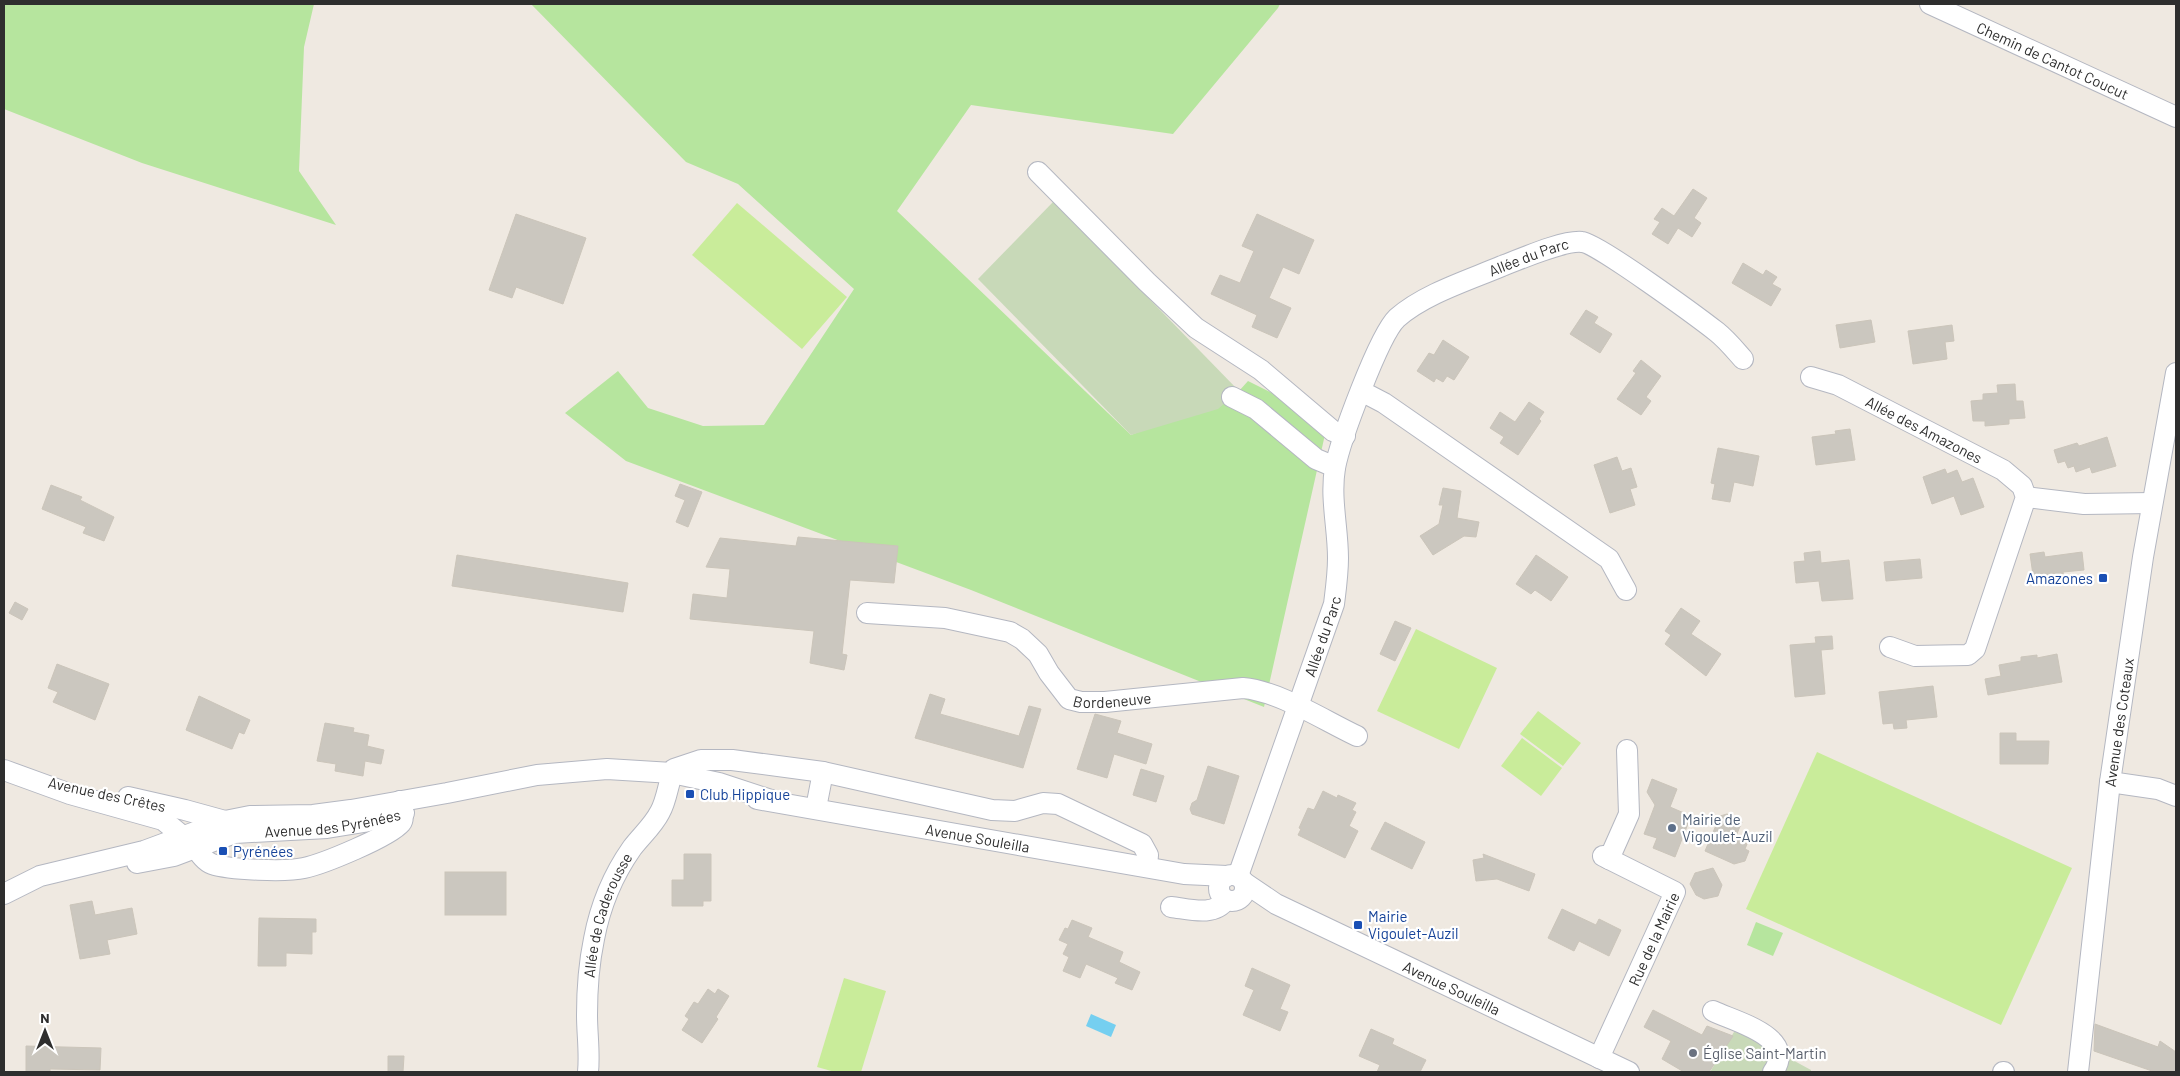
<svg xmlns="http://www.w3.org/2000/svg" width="2180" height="1076" font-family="Barlow,sans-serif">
<rect width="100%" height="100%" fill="#efe9e1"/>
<g fill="#b6e59e">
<path d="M 4,4 L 314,4 L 304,47 L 299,171 L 336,225 L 142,163 L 4,109 Z"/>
<path d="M 531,4 L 1280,4 L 1278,8 L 1173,134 L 971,105 L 897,211 L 1131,435 L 1239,391 L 1248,381 L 1328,421 L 1264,707 L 971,590 L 626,461 L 565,413 L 618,371 L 648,408 L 703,426 L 764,425 L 854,289 L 738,184 L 686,162 Z"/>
<path d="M 1756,922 L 1783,933 L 1773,956 L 1747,945 Z"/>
</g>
<g fill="#c8d9b8">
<path d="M 1054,201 L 1239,391 L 1218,409 L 1131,435 L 978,279 Z"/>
<path d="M 1734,1032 C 1751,1033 1765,1042 1773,1057 L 1764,1072 L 1710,1072 Z"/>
<path d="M 1787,1057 L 1811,1070 L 1811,1072 L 1778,1072 Z"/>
</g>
<g fill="#c9ec9a">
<path d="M 737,203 L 847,297 L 802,349 L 692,255 Z"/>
<path d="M 1416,629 L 1497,668 L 1459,749 L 1377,711 Z"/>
<path d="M 1538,711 L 1581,743 L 1563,766 L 1520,734 Z"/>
<path d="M 1522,738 L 1562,768 L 1541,796 L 1501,766 Z"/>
<path d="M 1817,752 L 2072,868 L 2001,1025 L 1746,909 Z"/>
<path d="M 844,978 L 886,991 L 861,1072 L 835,1072 L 817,1067 Z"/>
</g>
<path fill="#75cff0" d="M 1091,1014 L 1116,1025 L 1111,1037 L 1086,1026 Z"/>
<g fill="#cbc7bf" stroke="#cbc5ba">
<path d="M 1693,189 L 1707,198 L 1694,218 L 1701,223 L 1692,237 L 1678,228 L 1668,244 L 1652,234 L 1660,222 L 1654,219 L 1662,208 L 1674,216 Z"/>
<path d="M 516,214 L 586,238 L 563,304 L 516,287 L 512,298 L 489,290 Z"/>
<path d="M 1257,214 L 1314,240 L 1299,274 L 1283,267 L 1269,298 L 1291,308 L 1277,338 L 1252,327 L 1257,315 L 1211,294 L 1220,275 L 1240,283 L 1254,251 L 1242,246 Z"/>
<path d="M 1743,263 L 1763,275 L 1766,270 L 1777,277 L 1772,284 L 1781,289 L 1771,306 L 1732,283 Z"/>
<path d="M 1586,310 L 1598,317 L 1594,323 L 1612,334 L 1600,353 L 1570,334 Z"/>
<path d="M 1871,320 L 1875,342 L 1840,348 L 1836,325 Z"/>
<path d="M 1952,325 L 1954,341 L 1945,342 L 1947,359 L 1913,364 L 1908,331 Z"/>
<path d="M 1443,340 L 1469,357 L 1454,380 L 1447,376 L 1443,382 L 1436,378 L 1434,382 L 1417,371 L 1429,353 L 1434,355 Z"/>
<path d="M 1641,360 L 1661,376 L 1646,397 L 1651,401 L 1641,415 L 1617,399 L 1636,373 L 1633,371 Z"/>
<path d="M 2015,384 L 2016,401 L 2023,401 L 2025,418 L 2009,419 L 2009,424 L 1985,426 L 1985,421 L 1973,421 L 1971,401 L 1983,400 L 1983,394 L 1998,393 L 1997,385 Z"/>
<path d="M 1529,402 L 1544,412 L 1539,419 L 1541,421 L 1518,455 L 1500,443 L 1504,437 L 1490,428 L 1500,412 L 1515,422 Z"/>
<path d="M 1850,429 L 1855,460 L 1816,465 L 1812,437 L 1836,434 L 1835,431 Z"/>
<path d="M 2107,437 L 2116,466 L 2092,473 L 2090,467 L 2076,472 L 2074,466 L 2068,468 L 2065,461 L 2058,463 L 2054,450 L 2077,443 L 2079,446 Z"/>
<path d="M 1718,448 L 1759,456 L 1753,486 L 1734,482 L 1730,502 L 1712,499 L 1715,484 L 1711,483 Z"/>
<path d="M 1617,457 L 1622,471 L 1631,468 L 1637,487 L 1630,489 L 1635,505 L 1610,513 L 1594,465 Z"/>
<path d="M 1945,469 L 1947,474 L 1957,470 L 1962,482 L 1973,478 L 1984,507 L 1961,515 L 1954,496 L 1932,504 L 1923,477 Z"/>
<path d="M 680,484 L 702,492 L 688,527 L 676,522 L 685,500 L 675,496 Z"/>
<path d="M 51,485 L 82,497 L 80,500 L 114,517 L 104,541 L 83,533 L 86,527 L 42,509 Z"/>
<path d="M 1443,488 L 1461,491 L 1457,518 L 1479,522 L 1476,537 L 1464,536 L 1433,555 L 1420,536 L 1439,524 L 1443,505 L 1439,505 Z"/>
<path d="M 798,537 L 898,546 L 894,583 L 850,580 L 842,654 L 847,655 L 844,670 L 810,663 L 814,631 L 690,619 L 693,594 L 727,598 L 730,569 L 706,567 L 720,538 L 796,546 Z"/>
<path d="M 1820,551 L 1821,563 L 1849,560 L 1853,599 L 1822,601 L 1819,581 L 1796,583 L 1794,562 L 1805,561 L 1804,553 Z"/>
<path d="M 2044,552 L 2045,557 L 2082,552 L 2084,570 L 2063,572 L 2064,579 L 2034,582 L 2030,554 Z"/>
<path d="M 457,555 L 628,583 L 623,612 L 452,586 Z"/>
<path d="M 1536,555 L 1568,577 L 1551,601 L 1535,590 L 1531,594 L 1516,584 Z"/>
<path d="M 1920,559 L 1922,578 L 1886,581 L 1884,562 Z"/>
<path d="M 15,602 L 28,609 L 22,620 L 9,613 Z"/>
<path d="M 1681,608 L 1700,621 L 1691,634 L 1721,654 L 1706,676 L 1665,644 L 1671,635 L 1665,631 Z"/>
<path d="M 1395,621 L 1411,628 L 1395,661 L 1380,654 Z"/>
<path d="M 1832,636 L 1833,649 L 1821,650 L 1825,694 L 1795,697 L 1790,645 L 1816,643 L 1815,637 Z"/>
<path d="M 2057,654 L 2062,682 L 1988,695 L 1985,679 L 2001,676 L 1999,665 L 2021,661 L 2021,657 L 2037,655 L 2037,658 Z"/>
<path d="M 57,664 L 109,684 L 95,720 L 53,702 L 58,692 L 48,688 Z"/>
<path d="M 1933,686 L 1937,717 L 1906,720 L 1907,728 L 1894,729 L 1893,723 L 1883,724 L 1879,692 Z"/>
<path d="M 930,694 L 945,699 L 940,714 L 1019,736 L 1029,706 L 1041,709 L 1023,768 L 915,738 Z"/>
<path d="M 199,696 L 250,720 L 244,734 L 239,732 L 232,749 L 186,730 Z"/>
<path d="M 1095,714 L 1121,721 L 1117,733 L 1152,744 L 1146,764 L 1114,754 L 1107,778 L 1077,769 Z"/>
<path d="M 325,723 L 354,728 L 353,732 L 369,735 L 367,746 L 384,750 L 381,764 L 365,761 L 363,776 L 335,771 L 336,764 L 317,761 Z"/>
<path d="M 2000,733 L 2016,733 L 2016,741 L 2049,741 L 2048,764 L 2000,764 Z"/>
<path d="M 1208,766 L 1239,776 L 1224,824 L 1192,814 L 1190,809 L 1192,803 L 1197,800 Z"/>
<path d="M 1141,769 L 1164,776 L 1156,802 L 1133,795 Z"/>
<path d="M 1652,779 L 1677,789 L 1670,807 L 1691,816 L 1675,857 L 1653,848 L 1657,838 L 1644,834 L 1655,805 L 1647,792 Z"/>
<path d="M 1323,791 L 1337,798 L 1338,795 L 1356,803 L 1352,810 L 1356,812 L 1349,826 L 1358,831 L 1345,858 L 1298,835 L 1301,829 L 1299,828 L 1308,808 L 1314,810 Z"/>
<path d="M 1727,814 L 1742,822 L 1735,838 L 1747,844 L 1745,849 L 1749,851 L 1745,861 L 1734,864 L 1705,851 L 1720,816 Z"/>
<path d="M 1385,822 L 1425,842 L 1412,869 L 1371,849 Z"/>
<path d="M 684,854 L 711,854 L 711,901 L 703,901 L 703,906 L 672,906 L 672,880 L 684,880 Z"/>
<path d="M 1483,854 L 1535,874 L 1529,891 L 1497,879 L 1476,881 L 1473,860 L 1484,858 Z"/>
<path d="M 1713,868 L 1722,885 L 1718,896 L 1704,899 L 1696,895 L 1690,884 L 1695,873 Z"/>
<rect x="445" y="872" width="61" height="43"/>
<path d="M 92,901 L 95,915 L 132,908 L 137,934 L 107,940 L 110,954 L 80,959 L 70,905 Z"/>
<path d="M 1562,909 L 1596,925 L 1599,919 L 1621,930 L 1609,956 L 1579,941 L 1574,951 L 1548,938 Z"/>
<path d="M 259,918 L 316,919 L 316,932 L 312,932 L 312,954 L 286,953 L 286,966 L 258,966 Z"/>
<path d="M 1072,920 L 1092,928 L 1088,937 L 1123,952 L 1119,962 L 1140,972 L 1132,990 L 1115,983 L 1118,978 L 1086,964 L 1080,978 L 1063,971 L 1069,957 L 1063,954 L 1068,944 L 1059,940 L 1065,928 L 1068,929 Z"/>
<path d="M 1252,968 L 1290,985 L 1280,1009 L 1288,1012 L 1280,1031 L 1243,1015 L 1254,990 L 1245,986 Z"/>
<path d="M 708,989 L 715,994 L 718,989 L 729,996 L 716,1017 L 718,1019 L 702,1043 L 682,1030 L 689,1019 L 685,1016 L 694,1002 L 698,1004 Z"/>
<path d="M 1653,1010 L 1702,1035 L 1707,1026 L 1733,1036 L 1709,1072 L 1684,1072 L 1662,1059 L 1671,1041 L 1644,1027 Z"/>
<path d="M 2095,1024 L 2158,1047 L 2160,1041 L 2176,1052 L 2176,1072 L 2155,1072 L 2094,1051 Z"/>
<path d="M 1371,1029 L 1394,1039 L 1392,1044 L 1426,1060 L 1420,1072 L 1377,1072 L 1380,1065 L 1359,1056 Z"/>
<path d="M 26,1046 L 101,1048 L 100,1070 L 50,1069 L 50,1072 L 26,1072 Z"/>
<path d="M 388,1056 L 404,1056 L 403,1072 L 388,1072 Z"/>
</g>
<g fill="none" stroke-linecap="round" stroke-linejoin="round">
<defs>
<g id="minor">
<path id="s1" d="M 1930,4 L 2176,117"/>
<path d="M 1038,172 L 1147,282 L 1196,328 L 1261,370 L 1333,431 L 1345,436"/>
<path id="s2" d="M 1811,377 L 1838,385 L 2003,470 L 2022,486 L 2026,497 L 1975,649 L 1968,655 L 1915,656 L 1890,647"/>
<path d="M 1361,391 L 1384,403 L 1609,559 L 1626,590"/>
<path d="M 1232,397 L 1256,409 L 1316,459 L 1335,467"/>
<path d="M 2026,497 L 2084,504 L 2152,503"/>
<path id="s3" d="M 867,613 L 945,618 L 1010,632 L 1022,639 L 1038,654 L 1049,673 L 1069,699 L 1081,702 L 1105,702 L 1243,688 C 1279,691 1323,720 1357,736"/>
<path d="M 4,770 L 70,794 L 163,820 L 197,848 C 199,854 206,862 212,864 C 230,870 286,872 304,868 C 323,864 389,837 401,823 C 405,818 401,808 400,801"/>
<path d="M 2110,782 L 2158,789 L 2176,796"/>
<path d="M 128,797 L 185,810 L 225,821"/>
<path id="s4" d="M 757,799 L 1184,874 L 1227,876"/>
<path d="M 816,808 L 823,772"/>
<path d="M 1609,859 L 1629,814 L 1627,750"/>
<path id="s5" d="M 137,863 L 174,856 L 235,833 L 327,828 L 364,822 L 404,813"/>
<circle cx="1232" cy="888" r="13"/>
<path id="s6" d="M 1238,876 L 1334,604 C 1336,588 1338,574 1338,558 C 1338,528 1330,498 1335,468 C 1340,441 1379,335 1397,318 C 1424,294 1469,280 1502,266 C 1521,259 1563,240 1582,242 C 1597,243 1699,318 1717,332 C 1727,340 1735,350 1743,359"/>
<path id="s7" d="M 1245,883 L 1276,904 L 1629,1072"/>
<path d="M 4,894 L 40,876 L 144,851 L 225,821 L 250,816 L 313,815 L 351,810 L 447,793 L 537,775 L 607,769 L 672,773 L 719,783 L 771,800"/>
<path d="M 1171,907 C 1189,909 1214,917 1226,900"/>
<path d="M 1713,1011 C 1736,1022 1798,1037 1773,1072"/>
<path id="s8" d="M 1599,1058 L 1675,892 L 1603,856"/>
<path id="s9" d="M 588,1072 C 590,1054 587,1034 587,1015 C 587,991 589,963 594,939 C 600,907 613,875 632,848 C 641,836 653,826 660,812 C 667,800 668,783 674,769 L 701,760 L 732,760 L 823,772 L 992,810 L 1015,811 L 1043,803 L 1058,804 L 1142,844 L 1148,855 L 1147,867"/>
<path d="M 2003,1072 L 2004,1072"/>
<path id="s10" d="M 2078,1072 L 2110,782 L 2143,557 L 2176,373"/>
</g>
</defs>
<use href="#minor" stroke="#b4b7c1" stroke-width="22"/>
<use href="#minor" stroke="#fff" stroke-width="20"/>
</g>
<g fill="#1a4fb4" stroke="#fff" stroke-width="2">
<rect x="2098" y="573" width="10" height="10" rx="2.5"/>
<rect x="685" y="789" width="10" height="10" rx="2.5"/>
<rect x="218" y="846" width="10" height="10" rx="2.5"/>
<rect x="1353" y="920" width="10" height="10" rx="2.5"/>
</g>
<circle fill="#5c6f8a" stroke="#fff" stroke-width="2" cx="1672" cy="828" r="5"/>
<circle fill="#6b7280" stroke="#fff" stroke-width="2" cx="1693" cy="1053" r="5"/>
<g text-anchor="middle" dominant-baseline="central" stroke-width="4.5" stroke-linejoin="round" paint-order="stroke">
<g font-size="15" fill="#2e2e2e" stroke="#fff">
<text stroke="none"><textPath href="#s1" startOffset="135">Chemin de Cantot Coucut</textPath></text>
<text stroke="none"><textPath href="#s6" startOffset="734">Allée du Parc</textPath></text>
<text stroke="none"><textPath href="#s2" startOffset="125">Allée des Amazones</textPath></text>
<text stroke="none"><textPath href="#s6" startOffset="254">Allée du Parc</textPath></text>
<text stroke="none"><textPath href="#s3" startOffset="279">Bordeneuve</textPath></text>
<text stroke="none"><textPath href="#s10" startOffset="352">Avenue des Coteaux</textPath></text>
<text transform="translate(107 794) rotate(12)">Avenue des Crêtes</text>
<text stroke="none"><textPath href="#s5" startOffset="201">Avenue des Pyrénées</textPath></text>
<text stroke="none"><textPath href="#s4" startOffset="224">Avenue Souleilla</textPath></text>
<text stroke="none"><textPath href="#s9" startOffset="160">Allée de Caderousse</textPath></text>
<text stroke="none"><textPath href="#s8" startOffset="131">Rue de la Mairie</textPath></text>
<text stroke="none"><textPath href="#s7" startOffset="232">Avenue Souleilla</textPath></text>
</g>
<g font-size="15" fill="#164399" stroke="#fff" text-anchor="start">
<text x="2093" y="578" text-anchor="end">Amazones</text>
<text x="700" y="794">Club Hippique</text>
<text x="233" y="851">Pyrénées</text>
<text x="1368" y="916">Mairie<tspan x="1368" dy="17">Vigoulet-Auzil</tspan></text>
</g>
<g font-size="15" fill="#4e5e75" stroke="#fff" text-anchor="start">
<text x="1682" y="819">Mairie de<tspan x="1682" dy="17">Vigoulet-Auzil</tspan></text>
</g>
<g font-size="15" fill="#5b616d" stroke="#fff" text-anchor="start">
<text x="1703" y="1053">Église Saint-Martin</text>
</g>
</g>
<rect width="2180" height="1076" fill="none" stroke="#2e2e2e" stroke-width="10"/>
<g transform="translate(45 1031)" stroke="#ffffff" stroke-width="4" paint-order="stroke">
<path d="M0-4L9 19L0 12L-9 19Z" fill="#2e2e2e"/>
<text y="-8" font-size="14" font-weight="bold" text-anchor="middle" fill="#2e2e2e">N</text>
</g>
</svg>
